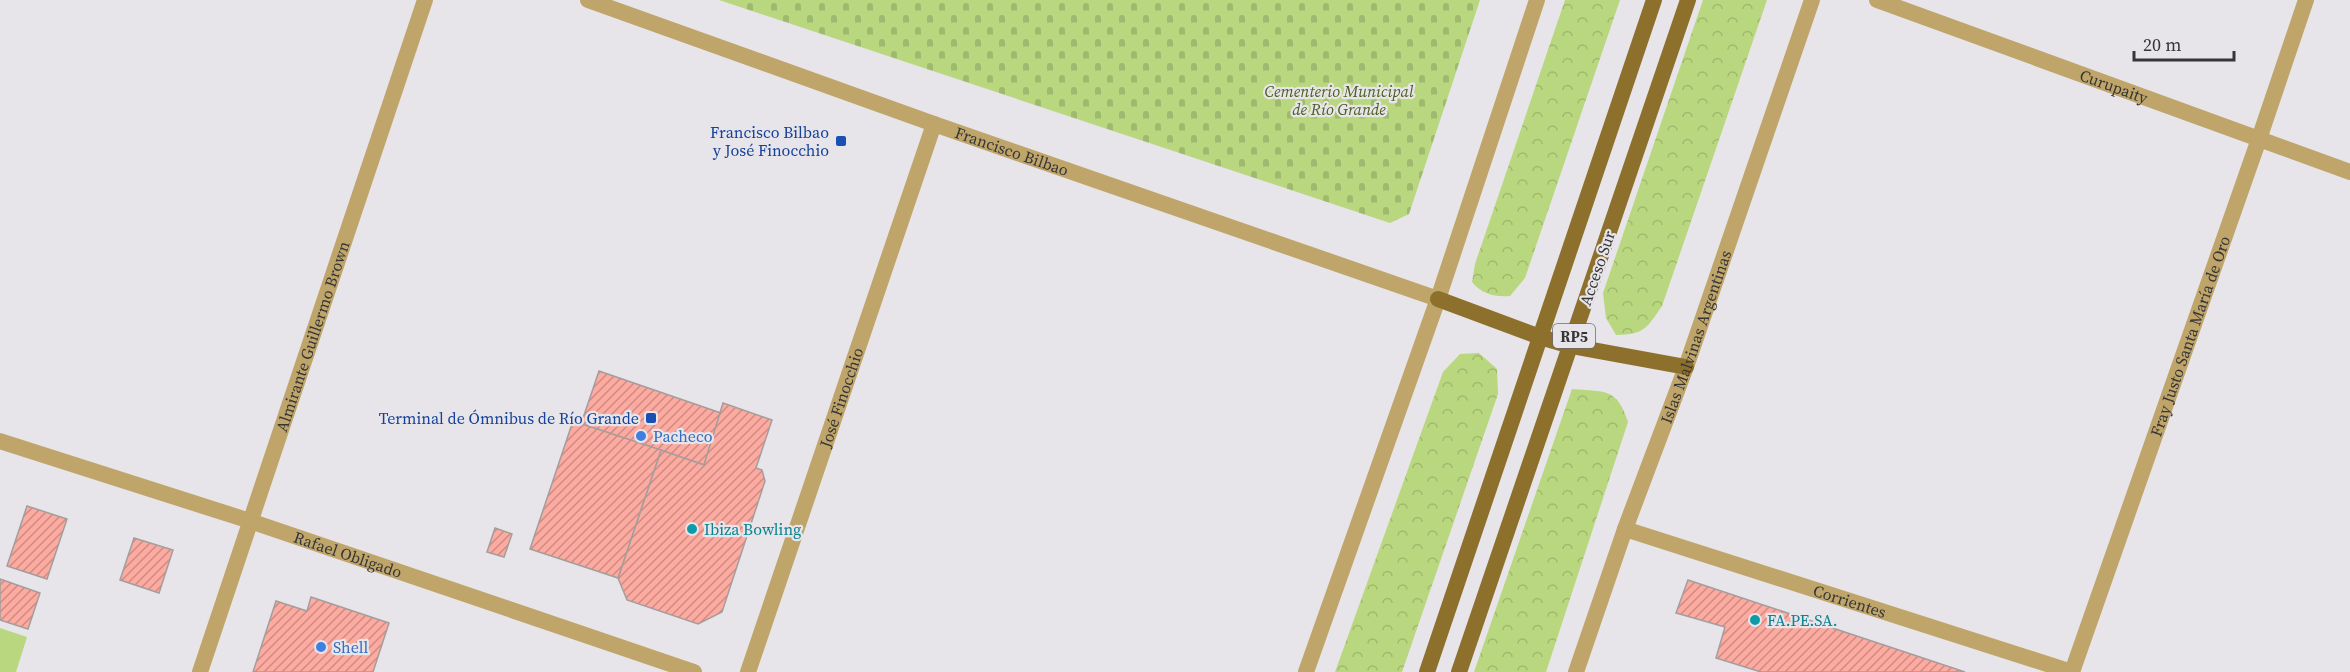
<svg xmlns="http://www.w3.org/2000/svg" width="2350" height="672" font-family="'Source Serif 4',serif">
<defs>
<pattern id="cemetery-stones" width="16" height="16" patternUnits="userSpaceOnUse" patternTransform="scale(1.5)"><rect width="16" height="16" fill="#b8d77e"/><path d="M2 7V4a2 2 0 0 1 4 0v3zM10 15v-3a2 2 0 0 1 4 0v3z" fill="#9fb96e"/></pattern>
<pattern id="park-crowns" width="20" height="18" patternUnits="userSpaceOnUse" patternTransform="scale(1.5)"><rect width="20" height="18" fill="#b8d77e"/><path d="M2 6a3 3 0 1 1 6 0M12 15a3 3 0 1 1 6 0" fill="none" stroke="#9fb96e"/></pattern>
<pattern id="building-hatch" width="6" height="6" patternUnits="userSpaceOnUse" patternTransform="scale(1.5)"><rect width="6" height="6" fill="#fdaaa0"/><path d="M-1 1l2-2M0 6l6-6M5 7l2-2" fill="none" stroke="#ce8b83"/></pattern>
</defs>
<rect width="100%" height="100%" fill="#e7e5e9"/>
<path fill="url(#cemetery-stones)" d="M 719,0 L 1480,0 L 1409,214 L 1390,223 Z"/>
<g fill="url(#park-crowns)">
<path d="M 1565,0 L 1620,0 L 1525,278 L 1510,296 C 1494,297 1482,294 1472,282 L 1475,264 Z"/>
<path d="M 1703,0 L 1767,0 L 1662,306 C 1646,329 1645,334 1616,335 L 1606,318 L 1603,293 Z"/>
<path d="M 1479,353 L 1497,369 L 1498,394 L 1402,672 L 1335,672 L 1443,372 L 1460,354 Z"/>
<path d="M 1572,389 C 1604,392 1617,387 1628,422 L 1546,672 L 1474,672 Z"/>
</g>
<path fill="#b8d77e" d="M 0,628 L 27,637 L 16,672 L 0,672 Z"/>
<g fill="url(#building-hatch)" stroke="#a39e9d" stroke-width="1.5">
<path d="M 599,371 L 721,413 L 704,465 L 581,424 Z"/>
<path d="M 723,403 L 772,420 L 756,468 L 762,470 L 765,481 L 722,612 L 698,624 L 627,600 L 618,578 L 661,450 L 704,465 Z"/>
<path d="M 573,421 L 661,450 L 618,578 L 530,549 Z"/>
<path d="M 27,506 L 67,519 L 47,579 L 7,566 Z"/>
<path d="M 495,528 L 512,534 L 504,557 L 487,552 Z"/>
<path d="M 134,538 L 173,550 L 159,593 L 120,580 Z"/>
<path d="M 0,579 L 40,593 L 28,629 L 0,620 Z"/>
<path d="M 1688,580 L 1965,672 L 1761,672 L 1716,658 L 1725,627 L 1676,613 Z"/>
<path d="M 311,597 L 389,623 L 373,672 L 253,672 L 276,601 L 307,611 Z"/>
</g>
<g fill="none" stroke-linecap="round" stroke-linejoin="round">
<g stroke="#bfa56a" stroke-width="16">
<path id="s1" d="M 588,0 L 934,124 L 1438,299"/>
<path id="s2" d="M 1877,0 L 2350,172"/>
<path id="s3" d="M 0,441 L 250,521 L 694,672"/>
<path id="s4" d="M 1625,529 L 2072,672"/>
<path id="s5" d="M 200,672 L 425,0"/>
<path id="s6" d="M 748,672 L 934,124"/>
<path d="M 1306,672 L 1438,299 L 1537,0"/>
<path id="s7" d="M 1576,672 L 1625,529 L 1686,367 L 1812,0"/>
<path id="s8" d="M 2072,672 L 2259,139 L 2306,0"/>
</g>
<g stroke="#8d702b" stroke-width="16">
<path d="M 1438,299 L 1540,337 L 1571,346 L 1686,367"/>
<path d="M 1427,672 L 1654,0"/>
<path d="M 1459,672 L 1688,0"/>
</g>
</g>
<g fill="#1a4fb4" stroke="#e7e5e9" stroke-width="2">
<rect x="835" y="135" width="12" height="12" rx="3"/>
<rect x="645" y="412" width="12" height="12" rx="3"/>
</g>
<g fill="#3f7fe0" stroke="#e7e5e9" stroke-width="2">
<circle cx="641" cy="436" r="6"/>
<circle cx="321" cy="647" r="6"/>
</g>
<g fill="#0f9aa8" stroke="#e7e5e9" stroke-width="2">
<circle cx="692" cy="529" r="6"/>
<circle cx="1755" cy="620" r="6"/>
</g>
<g text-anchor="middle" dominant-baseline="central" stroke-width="4.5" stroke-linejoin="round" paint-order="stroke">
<rect fill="#e7e5e9" stroke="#6b6a6c" stroke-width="1.5" x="1553" y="324" width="42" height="24" rx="4.5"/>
<g font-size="15" font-weight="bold" fill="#363637">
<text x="1574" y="336">RP5</text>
</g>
<g font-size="16" fill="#363637" stroke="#e7e5e9">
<text stroke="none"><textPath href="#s2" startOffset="252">Curupaity</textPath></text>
<text stroke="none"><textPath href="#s1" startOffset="450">Francisco Bilbao</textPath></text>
<text transform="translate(1597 268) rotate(-71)">Acceso Sur</text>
<text stroke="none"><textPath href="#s5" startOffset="354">Almirante Guillermo Brown</textPath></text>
<text stroke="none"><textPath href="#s7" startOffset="356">Islas Malvinas Argentinas</textPath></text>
<text stroke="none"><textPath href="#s8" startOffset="356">Fray Justo Santa María de Oro</textPath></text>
<text stroke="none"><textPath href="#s6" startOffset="290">José Finocchio</textPath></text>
<text stroke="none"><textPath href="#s3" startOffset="366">Rafael Obligado</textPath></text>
<text stroke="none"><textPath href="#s4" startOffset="236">Corrientes</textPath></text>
</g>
<g font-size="16" font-style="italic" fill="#4b5f1f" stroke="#e7e5e9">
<text x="1339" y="91">Cementerio Municipal<tspan x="1339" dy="18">de Río Grande</tspan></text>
</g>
<g font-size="16" fill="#164399" stroke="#e7e5e9" text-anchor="end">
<text x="829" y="132">Francisco Bilbao<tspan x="829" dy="18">y José Finocchio</tspan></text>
<text x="639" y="418">Terminal de Ómnibus de Río Grande</text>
</g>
<g font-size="16" fill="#366cbe" stroke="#e7e5e9" text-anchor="start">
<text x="653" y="436">Pacheco</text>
<text x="333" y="647">Shell</text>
</g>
<g font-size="16" fill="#0d838f" stroke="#e7e5e9" text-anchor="start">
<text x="704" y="529">Ibiza Bowling</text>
<text x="1767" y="620">FA.PE.SA.</text>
</g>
</g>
<path d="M2134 51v9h100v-9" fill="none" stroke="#363637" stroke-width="3"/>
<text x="2143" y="51" font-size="18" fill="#363637" stroke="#e7e5e9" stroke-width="4.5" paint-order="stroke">20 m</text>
</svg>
